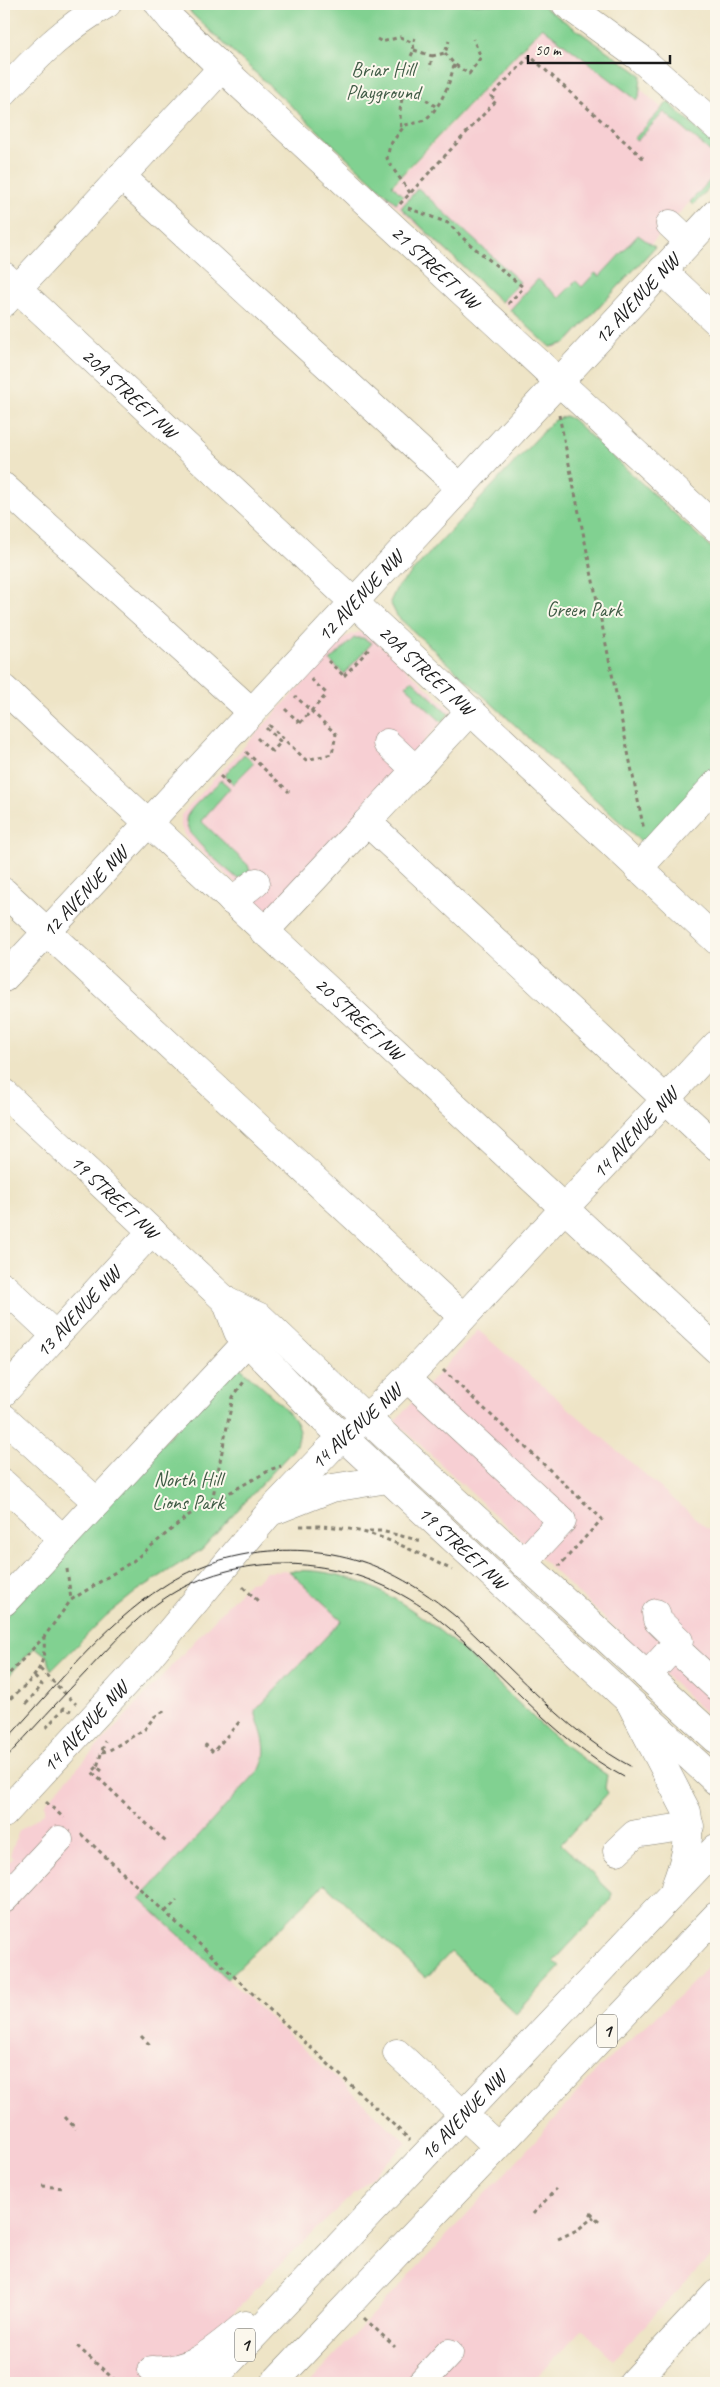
<svg xmlns="http://www.w3.org/2000/svg" width="720" height="2387" font-family="Caveat,sans-serif">
<rect width="100%" height="100%" fill="#fbf7ec"/>
<filter id="ink" filterUnits="userSpaceOnUse"><feTurbulence type="fractalNoise" baseFrequency=".02" numOctaves="2"/><feDisplacementMap in="SourceGraphic" scale="10" xChannelSelector="R" yChannelSelector="G"/><feConvolveMatrix kernelMatrix="1 2 1 2 8 2 1 2 1" color-interpolation-filters="sRGB"/></filter>
<filter id="wash" filterUnits="userSpaceOnUse"><feTurbulence type="fractalNoise" baseFrequency=".0096" numOctaves="4" result="noise"/><feDisplacementMap in="SourceGraphic" scale="20" xChannelSelector="R" yChannelSelector="G"/><feGaussianBlur stdDeviation="1.12" result="paint"/><feColorMatrix in="noise" values="0 0 0 0 0 0 0 0 0 0 0 0 0 0 0 0 0 1.4 0 .05"/><feComposite in="paint" operator="in"/></filter>
<g filter="url(#wash)">
<rect width="100%" height="100%" fill="#eee4c6"/>
<g fill="#f7cfd3">
<path d="M 549,21 L 577,32 L 713,154 L 714,176 L 651,244 L 655,247 L 568,342 L 553,348 L 384,195 Z"/>
<path d="M 359,632 L 374,639 L 452,711 L 267,912 L 188,840 L 181,827 L 181,815 L 336,647 L 345,637 Z"/>
<path d="M 478,1330 L 708,1529 L 716,1521 L 716,1723 L 395,1421 Z"/>
<path d="M 289,1571 L 343,1620 L 255,1711 L 265,1749 L 260,1769 L 140,1899 L 407,2143 L 277,2267 L 167,2383 L 4,2383 L 4,1868 L 13,1858 L 10,1855 L 19,1831 L 45,1812 L 45,1803 L 249,1582 L 257,1581 L 266,1572 Z"/>
<path d="M 716,1958 L 716,2251 L 613,2359 L 582,2329 L 531,2383 L 309,2383 L 523,2154 L 600,2067 L 684,1991 Z"/>
</g>
<g fill="#81d191" stroke="#4e7656">
<path d="M 186,4 L 540,4 L 641,75 L 639,98 L 637,100 L 542,27 L 392,185 L 403,196 L 396,203 L 192,14 Z"/>
<path d="M 668,102 L 716,147 L 716,181 L 693,205 L 690,202 L 714,176 L 713,154 L 664,112 L 637,141 L 634,139 Z"/>
<path d="M 418,188 L 520,282 L 501,302 L 401,208 Z"/>
<path d="M 638,235 L 655,247 L 566,343 L 550,347 L 510,310 L 538,279 L 559,298 L 576,281 L 582,287 L 595,273 L 600,276 Z"/>
<path d="M 565,416 L 572,419 L 716,552 L 716,775 L 648,848 L 397,616 L 390,602 L 396,589 L 553,421 Z"/>
<path d="M 354,638 L 363,638 L 372,643 L 344,674 L 330,661 Z"/>
<path d="M 412,680 L 449,714 L 442,722 L 413,696 L 415,694 L 406,686 Z"/>
<path d="M 244,754 L 254,763 L 233,784 L 224,776 Z"/>
<path d="M 221,780 L 230,788 L 201,821 L 248,865 L 250,871 L 238,879 C 226,868 179,833 187,816 C 194,803 211,791 221,780 Z"/>
<path d="M 236,1364 C 251,1378 290,1409 297,1425 C 302,1434 298,1442 293,1450 L 201,1550 L 137,1591 L 106,1616 L 51,1671 L 48,1657 L 35,1647 L 4,1681 L 4,1615 Z"/>
<path d="M 289,1571 C 393,1562 479,1669 549,1732 C 567,1748 587,1762 607,1775 L 605,1788 L 608,1793 L 561,1844 L 612,1893 L 610,1901 L 554,1961 L 560,1967 L 516,2014 L 451,1952 L 426,1978 L 325,1884 L 227,1979 L 140,1899 L 260,1769 C 271,1748 260,1732 255,1711 L 342,1620 Z"/>
</g>
</g>
<g filter="url(#ink)">
<g fill="none" stroke-linecap="round" stroke-linejoin="round">
<defs>
<g id="minor">
<path id="s1" d="M 159,4 L 173,21 L 222,68 L 716,528"/>
<path d="M 566,4 L 639,57 L 716,126"/>
<path d="M 4,92 C 35,58 67,26 107,4"/>
<path d="M 121,176 L 461,488"/>
<path d="M 670,224 L 689,242"/>
<path d="M 662,270 L 716,321"/>
<path id="s2" d="M 4,276 L 716,940"/>
<path d="M 4,303 L 222,68"/>
<path d="M 4,487 L 251,711"/>
<path id="s3" d="M 4,689 L 716,1349"/>
<path d="M 387,743 L 416,770"/>
<path d="M 367,822 L 470,711"/>
<path d="M 638,869 L 716,784"/>
<path d="M 4,892 L 463,1317"/>
<path d="M 232,901 L 256,882"/>
<path d="M 264,932 L 367,822 L 716,1146"/>
<path id="s4" d="M 4,978 L 716,213"/>
<path id="s5" d="M 4,1093 L 226,1301 L 260,1317 L 366,1418 L 716,1739"/>
<path d="M 4,1287 L 56,1336"/>
<path id="s6" d="M 226,1301 L 238,1332 L 318,1414 L 716,1781"/>
<path d="M 407,1378 L 562,1521 L 523,1563"/>
<path id="s7" d="M 4,1392 L 152,1231"/>
<path d="M 4,1418 L 97,1502"/>
<path d="M 4,1484 L 63,1539"/>
<path d="M 276,1510 L 332,1488 L 388,1479"/>
<path d="M 4,1602 L 247,1342"/>
<path d="M 674,1647 L 716,1686"/>
<path d="M 647,1676 L 679,1641 L 657,1620 L 656,1613"/>
<path id="s8" d="M 4,1814 L 142,1665 L 270,1512 L 329,1450 L 380,1405 L 407,1378 L 716,1045"/>
<path d="M 617,1851 L 635,1834 L 690,1826"/>
<path d="M 4,1899 L 59,1840"/>
<path d="M 397,2053 L 497,2146"/>
<path d="M 421,2383 L 449,2353"/>
<path d="M 633,2383 L 716,2294"/>
</g>
<g id="highway">
<path d="M 631,1704 L 687,1812 C 692,1837 684,1863 675,1887"/>
<path d="M 152,2370 C 192,2373 215,2349 245,2325"/>
<path id="s9" d="M 209,2383 L 716,1848"/>
<path d="M 274,2383 L 716,1916"/>
</g>
</defs>
<use href="#minor" stroke="#858071" stroke-width="29"/>
<use href="#highway" stroke="#858071" stroke-width="29"/>
<g stroke="#858071" stroke-width="3" stroke-dasharray="4 4" stroke-linecap="butt">
<path d="M 377,39 L 382,42 L 400,37 L 413,43"/>
<path d="M 414,50 L 432,56 L 430,69"/>
<path d="M 445,53 L 454,64 L 469,74 L 481,57 L 473,39"/>
<path d="M 411,56 L 414,50 L 413,43 L 415,38"/>
<path d="M 432,56 L 445,53 L 449,41"/>
<path d="M 401,127 C 397,93 406,82 435,106"/>
<path d="M 410,193 C 403,181 393,171 387,158 L 390,145 L 405,125 C 413,123 422,123 428,117 C 441,106 451,81 454,64"/>
<path d="M 400,204 L 496,101 L 491,96 L 530,56 L 644,159"/>
<path d="M 408,208 L 448,223 L 467,242 L 523,287"/>
<path d="M 508,304 L 524,287"/>
<path d="M 559,415 L 644,830"/>
<path d="M 328,661 L 345,677"/>
<path d="M 344,676 L 370,648"/>
<path d="M 311,679 L 328,695"/>
<path d="M 285,709 L 301,724"/>
<path d="M 300,723 L 327,694"/>
<path d="M 269,725 L 306,760 L 332,754 L 336,734 L 295,696"/>
<path d="M 266,728 L 281,742 L 272,752"/>
<path d="M 257,738 L 273,753"/>
<path d="M 246,752 L 289,792"/>
<path d="M 220,776 L 231,786"/>
<path d="M 443,1370 L 602,1519 L 559,1566"/>
<path d="M 212,1501 L 233,1397 L 246,1379"/>
<path d="M 300,1526 C 364,1524 396,1542 452,1570"/>
<path d="M 369,1531 L 381,1531 L 422,1541"/>
<path d="M 67,1569 L 71,1600"/>
<path d="M 243,1587 L 258,1601"/>
<path d="M 40,1669 L 76,1704"/>
<path d="M 4,1679 L 44,1637 L 71,1600 L 133,1561 L 189,1515 L 272,1469 L 281,1466"/>
<path d="M 4,1704 C 28,1682 47,1673 44,1638"/>
<path d="M 26,1704 L 42,1685 L 34,1676"/>
<path d="M 46,1728 L 64,1708 L 71,1711"/>
<path d="M 205,1747 L 206,1745 L 213,1752 L 241,1720"/>
<path d="M 102,1752 L 108,1751 L 145,1729 L 154,1717 L 166,1710"/>
<path d="M 97,1767 L 92,1772 L 166,1842 L 167,1845"/>
<path d="M 102,1771 L 97,1767 L 105,1741"/>
<path d="M 46,1802 L 64,1818"/>
<path d="M 81,1834 L 410,2140"/>
<path d="M 165,1912 L 177,1900"/>
<path d="M 141,2036 L 152,2047"/>
<path d="M 65,2117 L 76,2129"/>
<path d="M 42,2186 L 65,2188"/>
<path d="M 590,2213 L 599,2221"/>
<path d="M 533,2214 L 556,2189"/>
<path d="M 558,2239 L 577,2230 L 594,2217"/>
<path d="M 364,2318 L 395,2347"/>
<path d="M 77,2346 L 118,2383"/>
</g>
<use href="#minor" stroke="#fff" stroke-width="28"/>
<use href="#highway" stroke="#fff" stroke-width="28"/>
<g stroke="#1c1c1c" stroke-width="1">
<path d="M 4,1742 C 54,1689 102,1626 164,1586 C 224,1546 313,1539 379,1568 C 402,1578 425,1592 445,1608 C 459,1618 470,1631 482,1642 C 528,1685 574,1736 630,1766"/>
<path d="M 4,1760 C 32,1730 60,1699 88,1670 C 116,1640 146,1606 184,1587 C 266,1546 366,1562 437,1618 C 501,1669 551,1738 624,1777"/>
</g>
</g>
</g>
<g text-anchor="middle" dominant-baseline="central" stroke-width="4" stroke-linejoin="round" paint-order="stroke">
<g fill="#fbf7ec" stroke="#5f5e5a" stroke-width="1">
<rect x="597" y="2014.5" width="20" height="33" rx="4"/>
<rect x="235" y="2328.5" width="20" height="33" rx="4"/>
</g>
<g font-size="19" font-weight="bold" fill="#1c1c1c">
<text x="607" y="2031">1</text>
<text x="245" y="2345">1</text>
</g>
<g font-size="20" fill="#3f5b45" stroke="#fbf7ec">
<text x="383" y="69">Briar Hill<tspan x="383" dy="23">Playground</tspan></text>
<text x="584" y="609">Green Park</text>
<text x="188" y="1479">North Hill<tspan x="188" dy="23">Lions Park</tspan></text>
</g>
<g font-size="20" fill="#1c1c1c" stroke="#fbf7ec">
<text stroke="none"><textPath href="#s1" startOffset="382">21 STREET NW</textPath></text>
<text stroke="none"><textPath href="#s4" startOffset="928">12 AVENUE NW</textPath></text>
<text stroke="none"><textPath href="#s2" startOffset="172">20A STREET NW</textPath></text>
<text stroke="none"><textPath href="#s4" startOffset="522">12 AVENUE NW</textPath></text>
<text stroke="none"><textPath href="#s2" startOffset="578">20A STREET NW</textPath></text>
<text stroke="none"><textPath href="#s4" startOffset="118">12 AVENUE NW</textPath></text>
<text stroke="none"><textPath href="#s3" startOffset="485">20 STREET NW</textPath></text>
<text stroke="none"><textPath href="#s8" startOffset="929">14 AVENUE NW</textPath></text>
<text stroke="none"><textPath href="#s5" startOffset="152">19 STREET NW</textPath></text>
<text stroke="none"><textPath href="#s7" startOffset="109">13 AVENUE NW</textPath></text>
<text stroke="none"><textPath href="#s8" startOffset="524">14 AVENUE NW</textPath></text>
<text stroke="none"><textPath href="#s6" startOffset="345">19 STREET NW</textPath></text>
<text stroke="none"><textPath href="#s8" startOffset="119">14 AVENUE NW</textPath></text>
<text stroke="none"><textPath href="#s9" startOffset="369">16 AVENUE NW</textPath></text>
</g>
</g>
<rect width="720" height="2387" fill="none" stroke="#fbf7ec" stroke-width="20"/>
<path d="M528 55v8h142v-8" fill="none" stroke="#1c1c1c" stroke-width="2.5"/>
<text x="535" y="55" font-size="15" fill="#1c1c1c" stroke="#fbf7ec" stroke-width="4" paint-order="stroke">50 m</text>
</svg>
